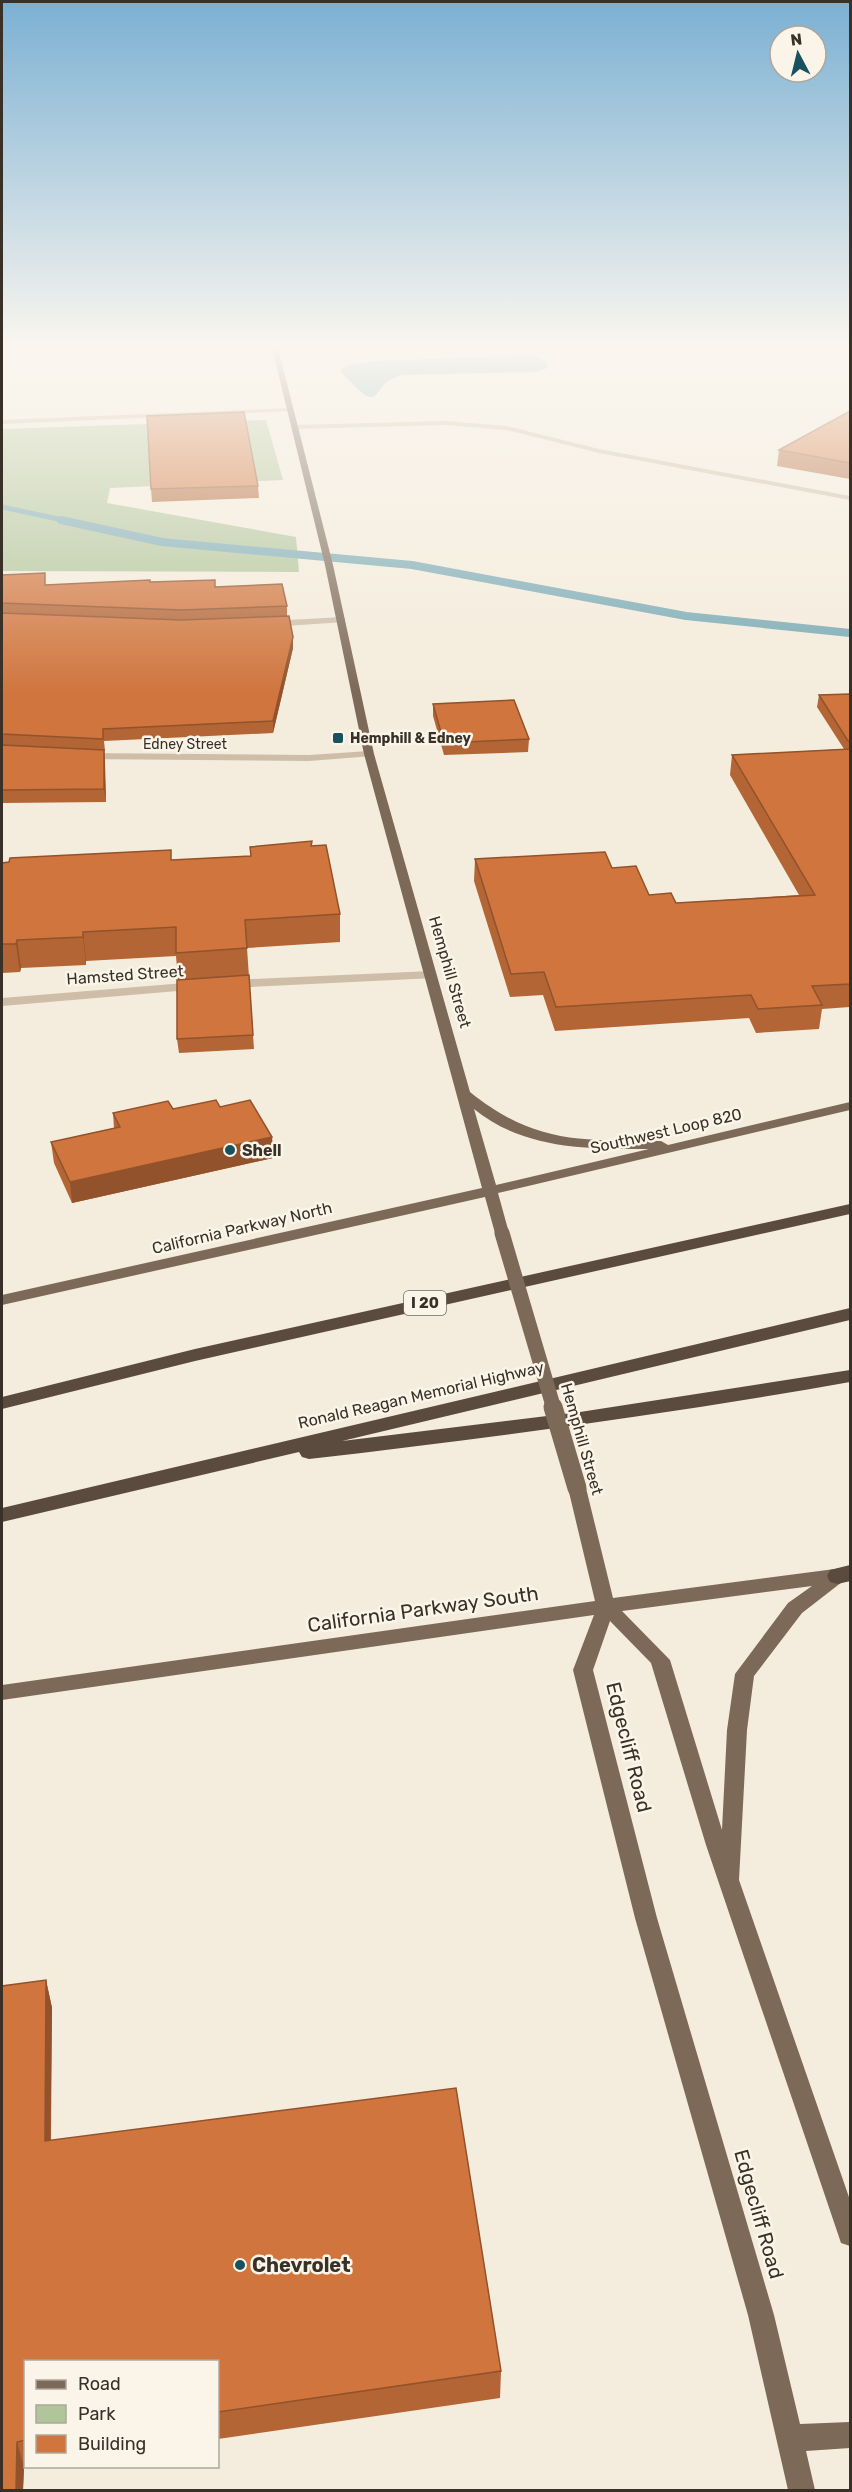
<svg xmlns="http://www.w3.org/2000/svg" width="852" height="2492" font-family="Rubik,sans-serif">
<rect width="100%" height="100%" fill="#f4ecdc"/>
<path fill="#b1c59a" d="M 266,420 L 283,480 L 110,488 L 107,503 L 296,537 L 299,572 L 2,571 L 2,429 Z"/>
<path fill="#78a9b4" d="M 534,355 L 546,361 L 548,368 L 536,372 L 402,375 C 366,384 387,422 340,371 L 346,366 L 373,361 Z"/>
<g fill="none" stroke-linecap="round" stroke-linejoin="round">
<path stroke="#78a9b4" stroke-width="5" d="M 2,507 L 68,521"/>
<path stroke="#78a9b4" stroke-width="8" d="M 61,520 L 162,542 L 412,565 L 686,616 L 850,633"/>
<g fill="#cebea7" fill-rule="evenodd">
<path d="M 291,408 L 293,411 L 2,424 L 2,420 Z"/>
<path d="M 445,421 L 507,426 L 599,449 L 850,496 L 850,500 L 599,453 L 507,430 L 445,425 L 295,429 L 292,427 L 295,425 Z"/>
<path d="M 342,617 L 345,618 L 345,622 L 270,627 L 266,624 L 270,621 Z"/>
<path d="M 369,751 L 373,752 L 373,756 L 309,761 L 84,759 L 79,756 L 84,753 L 309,755 Z"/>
<path d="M 431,971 L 437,975 L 435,978 L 230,988 L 224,984 L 230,980 Z"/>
<path d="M 197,982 L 201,983 L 201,989 L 2,1006 L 2,998 Z"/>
</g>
<g fill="#7c6958" fill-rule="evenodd">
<path d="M 271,344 L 277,344 L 333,565 L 374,754 L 470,1092 C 536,1145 581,1140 661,1141 L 668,1145 L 850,1102 L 850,1110 L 498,1193 L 509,1233 L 502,1237 L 495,1233 L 485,1197 L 2,1305 L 2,1295 L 482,1188 L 364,754 L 325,565 ZM 474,1109 C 524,1150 589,1149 649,1149 L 496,1185 Z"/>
<path d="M 577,1482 L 583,1484 L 586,1488 L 613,1598 L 850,1567 L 850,1581 L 842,1582 L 802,1613 L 754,1676 L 747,1730 L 739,1880 L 850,2200 L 850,2246 L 841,2243 L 838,2234 L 706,1845 L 651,1663 L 610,1621 L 593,1670 L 657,1918 L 774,2315 L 800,2424 L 850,2422 L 850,2448 L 806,2451 L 815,2490 L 788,2490 L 748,2315 L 635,1918 L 573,1670 L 594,1615 L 2,1700 L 2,1685 L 595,1601 L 568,1488 L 571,1484 ZM 812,1586 L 788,1603 L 735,1674 L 727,1730 L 722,1830 L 670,1660 L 622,1611 Z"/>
</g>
<g fill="#5b4b3e" fill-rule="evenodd">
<path d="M 850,1204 L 850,1214 L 195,1361 L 2,1409 L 2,1397 L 195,1349 Z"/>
<path d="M 850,1308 L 850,1320 L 342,1441 L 580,1412 L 850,1370 L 850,1382 C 670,1414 490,1438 309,1459 L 302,1457 L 299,1452 L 2,1522 L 2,1508 Z"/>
<path d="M 850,1565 L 850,1581 L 838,1584 L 830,1582 L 827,1576 L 830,1570 Z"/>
</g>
<path stroke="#7c6958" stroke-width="15" d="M 502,1233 L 554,1409"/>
<path stroke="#7c6958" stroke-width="19" d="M 553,1407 L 577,1488"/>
</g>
<g fill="#b36535">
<path d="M 850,411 L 850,479 L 777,466 L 779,450 Z"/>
<path d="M 258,486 L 259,498 L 152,502 L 151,489 Z"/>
<path d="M 2,575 L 47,585 L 150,582 L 215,587 L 287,606 L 287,616 L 293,637 L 293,648 L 273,733 L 104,741 L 105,751 L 104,751 L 106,802 L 2,803 Z"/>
<path d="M 850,694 L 850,1007 L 822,1009 L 819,1029 L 756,1033 L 749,1018 L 555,1031 L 543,995 L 510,997 L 474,881 L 475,859 L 612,868 L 649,895 L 676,903 L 799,895 L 730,775 L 732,755 L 844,749 L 817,707 L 819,695 Z"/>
<path d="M 433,704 L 529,739 L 528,752 L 444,755 L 433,716 Z"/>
<path d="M 312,846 L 340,914 L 340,942 L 247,948 L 254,1049 L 179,1053 L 177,1039 L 178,980 L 176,956 L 86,961 L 86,965 L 21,968 L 20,972 L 2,973 L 2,863 L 172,860 L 251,856 L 250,847 Z"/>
<path d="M 220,1107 L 272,1137 L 273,1158 L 72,1203 L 54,1163 L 51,1142 L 114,1128 L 113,1113 Z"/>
<path d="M 46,1980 L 52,2008 L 51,2141 L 501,2371 L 500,2398 L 218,2439 L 218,2361 L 26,2361 L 26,2466 L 30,2466 L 24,2467 L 23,2490 L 2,2490 Z"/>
</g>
<g fill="#92522b">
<path d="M 293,637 L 293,648 L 273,733 L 273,721 Z"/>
<path d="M 104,750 L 105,762 L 106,802 L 104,789 Z"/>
<path d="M 83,932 L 86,961 L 86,965 L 83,937 Z"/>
<path d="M 17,940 L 21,968 L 20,972 L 16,944 Z"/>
<path d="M 272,1137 L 273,1158 L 72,1203 L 70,1182 Z"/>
<path d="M 46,1980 L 52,2008 L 50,2169 L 45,2141 Z"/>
<path d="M 17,2442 L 24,2467 L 23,2490 L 16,2490 Z"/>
</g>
<g fill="#d0753e" stroke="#92522b" stroke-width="1.5">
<path d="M 850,411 L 850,463 L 779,450 Z"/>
<path d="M 244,412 L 258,486 L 151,489 L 147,416 Z"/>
<path d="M 45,573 L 45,585 L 150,580 L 150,582 L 215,580 L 215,587 L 282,584 L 287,606 L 181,610 L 2,603 L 2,575 Z"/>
<path d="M 2,613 L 181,620 L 289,616 L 293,637 L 273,721 L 103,729 L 103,739 L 2,734 Z"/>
<path d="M 850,694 L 850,740 L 848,741 L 819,695 Z"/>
<path d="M 514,700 L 529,739 L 444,743 L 433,704 Z"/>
<path d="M 2,745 L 104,750 L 104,789 L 2,790 Z"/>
<path d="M 850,749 L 850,984 L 812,986 L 822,1005 L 758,1009 L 751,995 L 556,1007 L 544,972 L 511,974 L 475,859 L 605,852 L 612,868 L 636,866 L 649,895 L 671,893 L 676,903 L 815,895 L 732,755 Z"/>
<path d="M 312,841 L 311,846 L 326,845 L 340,914 L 245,920 L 247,948 L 176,953 L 176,927 L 83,932 L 83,937 L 17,940 L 16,944 L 2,944 L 2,863 L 9,862 L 10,858 L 171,850 L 171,860 L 251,856 L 250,847 Z"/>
<path d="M 249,975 L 253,1035 L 177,1039 L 177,980 Z"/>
<path d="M 216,1100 L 220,1107 L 250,1100 L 272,1137 L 70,1182 L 51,1142 L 120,1127 L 113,1113 L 168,1101 L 173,1109 Z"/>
<path d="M 46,1980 L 45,2141 L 456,2088 L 501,2371 L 218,2412 L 218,2361 L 26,2361 L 26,2440 L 17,2442 L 16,2490 L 2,2490 L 2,1986 Z"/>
</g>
<linearGradient id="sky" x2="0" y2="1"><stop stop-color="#7bb0d3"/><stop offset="0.5" stop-color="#faf6ef"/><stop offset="1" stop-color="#faf6ef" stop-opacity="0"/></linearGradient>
<rect width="852" height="693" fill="url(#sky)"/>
<g fill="#19515f" stroke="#fbf5e9" stroke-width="2">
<rect x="332" y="732" width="12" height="12" rx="3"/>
<circle cx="230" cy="1150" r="6"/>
<circle cx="240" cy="2265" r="6"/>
</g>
<g text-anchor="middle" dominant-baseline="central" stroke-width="5" stroke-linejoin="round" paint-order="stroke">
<g font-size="14" font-weight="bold" fill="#393028" stroke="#fbf5e9" text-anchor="start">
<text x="350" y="738">Hemphill &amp; Edney</text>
</g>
<g font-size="14" fill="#393028" stroke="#fbf5e9">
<text x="185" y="744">Edney Street</text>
</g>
<rect fill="#fbf5e9" stroke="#736b62" stroke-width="1.5" x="404" y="1291" width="42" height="24" rx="4.5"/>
<g font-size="15" font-weight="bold" fill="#393028">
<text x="425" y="1303">I 20</text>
</g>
<g font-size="16" fill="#393028" stroke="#fbf5e9">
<text transform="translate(450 972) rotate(74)">Hemphill Street</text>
<text transform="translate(125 975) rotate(-4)">Hamsted Street</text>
<text transform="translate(666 1131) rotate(-13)">Southwest Loop 820</text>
<text transform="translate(242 1228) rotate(-13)">California Parkway North</text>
<text transform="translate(421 1395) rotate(-13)">Ronald Reagan Memorial Highway</text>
<text transform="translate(582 1439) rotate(74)">Hemphill Street</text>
</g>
<g font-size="16" font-weight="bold" fill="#393028" stroke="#fbf5e9" text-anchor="start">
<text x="242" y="1150">Shell</text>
</g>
<g font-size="20" fill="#393028" stroke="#fbf5e9">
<text transform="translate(423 1609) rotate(-8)">California Parkway South</text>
<text transform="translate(629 1747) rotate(76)">Edgecliff Road</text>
<text transform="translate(759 2214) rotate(74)">Edgecliff Road</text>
</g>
<g font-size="20" font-weight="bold" fill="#393028" stroke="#fbf5e9" text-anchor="start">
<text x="252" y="2265">Chevrolet</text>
</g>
</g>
<rect width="852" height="2492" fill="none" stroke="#393028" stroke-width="6"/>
<rect x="24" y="2360" width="195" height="108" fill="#fbf5e9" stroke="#ada69c" stroke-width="1.5"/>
<rect x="36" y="2380" width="30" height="9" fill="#7c6958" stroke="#ada69c" stroke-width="1.5"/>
<text x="78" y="2390" font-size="18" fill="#393028">Road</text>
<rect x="36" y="2405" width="30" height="18" fill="#b1c59a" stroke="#ada69c" stroke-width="1.5"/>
<text x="78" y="2420" font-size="18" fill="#393028">Park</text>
<rect x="36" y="2435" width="30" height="18" fill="#d0753e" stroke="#ada69c" stroke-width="1.5"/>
<text x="78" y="2450" font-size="18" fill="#393028">Building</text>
<g transform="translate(798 54) rotate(353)"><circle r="28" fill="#fbf5e9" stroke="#ada69c" stroke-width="1.5"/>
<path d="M0-4.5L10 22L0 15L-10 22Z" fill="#19515f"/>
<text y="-9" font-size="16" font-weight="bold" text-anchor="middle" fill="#393028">N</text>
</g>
</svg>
